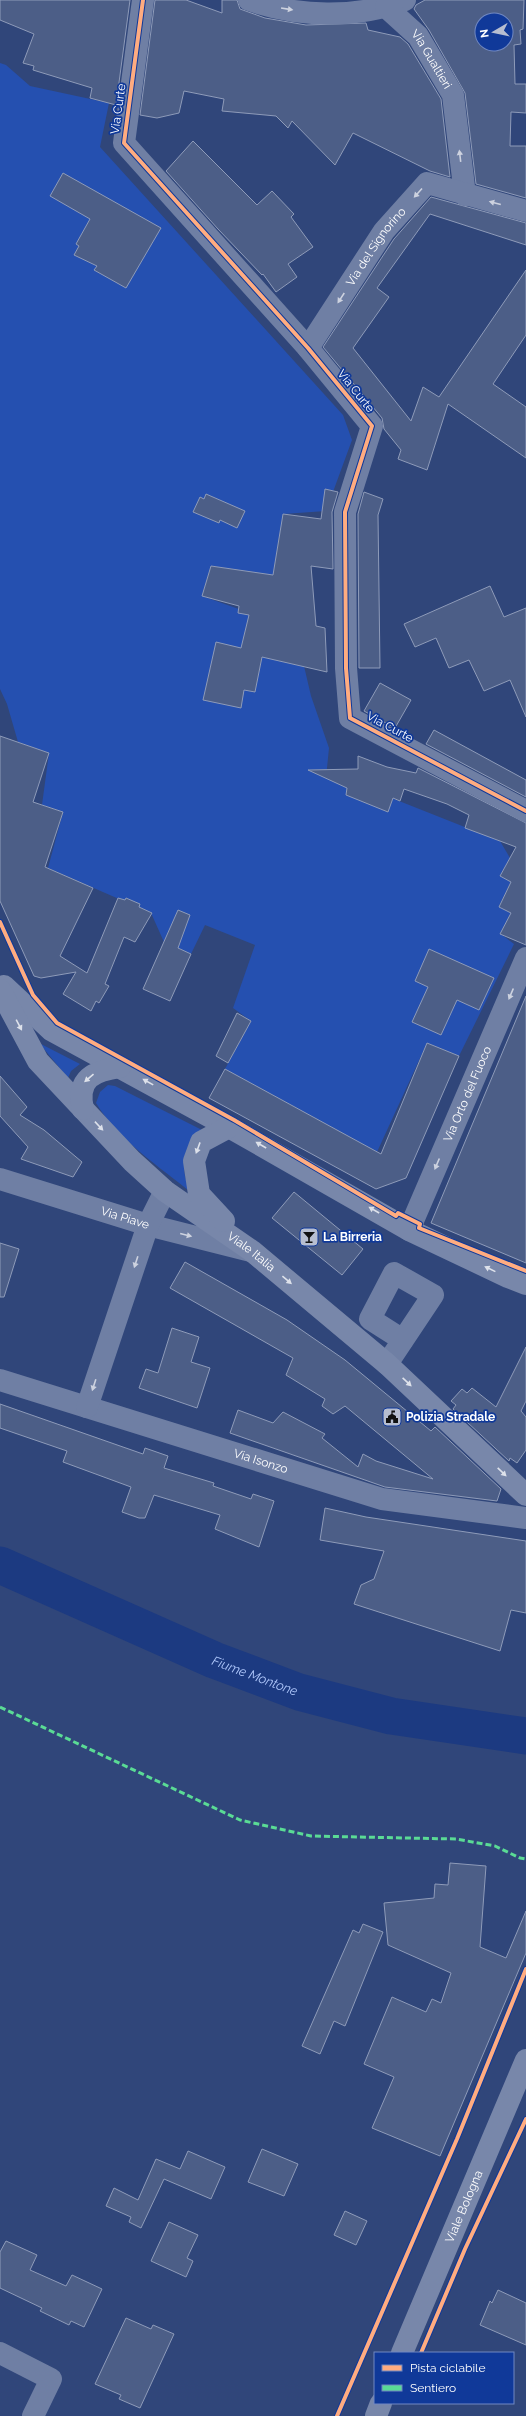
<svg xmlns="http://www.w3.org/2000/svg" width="526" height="2416" font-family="Raleway,sans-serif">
<rect width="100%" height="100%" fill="#30467a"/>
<g fill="#2550b0">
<path d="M 0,63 L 6,65 L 30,86 L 109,103 L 100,147 L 343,415 L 352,440 L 326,511 L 283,514 L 273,575 L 211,566 L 202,596 L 250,613 L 304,666 L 311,696 L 329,748 L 326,778 L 384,795 L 500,841 L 510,858 L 500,876 L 511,882 L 499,906 L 511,913 L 501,934 L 514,944 L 459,1056 L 427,1043 L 377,1152 L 225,1069 L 251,1021 L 233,1008 L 255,945 L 205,925 L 191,954 L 164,942 L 151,913 L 48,868 L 63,812 L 42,805 L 49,753 L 18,742 L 7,704 L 0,689 Z"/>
<path d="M 39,1043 L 80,1064 L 71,1071 L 68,1078 Z"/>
<path d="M 108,1085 L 115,1086 L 202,1130 C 187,1155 176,1167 193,1194 C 160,1167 118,1140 96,1103 L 100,1092 Z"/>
</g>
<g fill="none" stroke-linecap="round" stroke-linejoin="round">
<path stroke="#1c3a81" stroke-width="37" id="s1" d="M 0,1565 L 214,1660 L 299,1692 L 391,1716 L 526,1736"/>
</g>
<g fill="#4c5e87" stroke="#8e9bb9" fill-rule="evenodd">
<path d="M 0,0 L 130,0 L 116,105 L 90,98 L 92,88 L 33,70 L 34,66 L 23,63 L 34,34 L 0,20 Z"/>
<path d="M 155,0 L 186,0 L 222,13 L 222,0 L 237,0 L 240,9 L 265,18 L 306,25 L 366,23 L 368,30 L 400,37 L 408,44 L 441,99 L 450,177 L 430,171 L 353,133 L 335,165 L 292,121 L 288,128 L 276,116 L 222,111 L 224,99 L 184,91 L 179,113 L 157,118 L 140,115 Z"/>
<path d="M 425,0 L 524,0 L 523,29 L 520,30 L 521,44 L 514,45 L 515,84 L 526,84 L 526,113 L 511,112 L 510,146 L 526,146 L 526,198 L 476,184 L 465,93 L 429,30 L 414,9 L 416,5 ZM 482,20 L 506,20 L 506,44 L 482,44 Z"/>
<path d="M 193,141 L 257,205 L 272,191 L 294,214 L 291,217 L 313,247 L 288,264 L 297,277 L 276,292 L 263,274 L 262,275 L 218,229 L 166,171 Z"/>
<path d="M 63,173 L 161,228 L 126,288 L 94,270 L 97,266 L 74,255 L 79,246 L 76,244 L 90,219 L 50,196 Z"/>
<path d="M 431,197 L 526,223 L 526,245 L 430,214 L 377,288 L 389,297 L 353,348 L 411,421 L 423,387 L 439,397 L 526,270 L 526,335 L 493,384 L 526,407 L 526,458 L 448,404 L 427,470 L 398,459 L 401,450 L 384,429 L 382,418 L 323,347 L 394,239 Z"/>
<path d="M 325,489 L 338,492 L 332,512 L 333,569 L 311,566 L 316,626 L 325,628 L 327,672 L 262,657 L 255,692 L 244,690 L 241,708 L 203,700 L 216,642 L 241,648 L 249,615 L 238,613 L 239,606 L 202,596 L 211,566 L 273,575 L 283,514 L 321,519 Z"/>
<path d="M 364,492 L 383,499 L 378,515 L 380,668 L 359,668 L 358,514 Z"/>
<path d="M 206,494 L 245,511 L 237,528 L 220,520 L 219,523 L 193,512 L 200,497 L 204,499 Z"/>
<path d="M 490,586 L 504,617 L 526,608 L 526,717 L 510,680 L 484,691 L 469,660 L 449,668 L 436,638 L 415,647 L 404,624 Z"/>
<path d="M 380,683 L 411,700 L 395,728 L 364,711 Z"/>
<path d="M 434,730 L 526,780 L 526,797 L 426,744 Z"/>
<path d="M 0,736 L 49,753 L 33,802 L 63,812 L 45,867 L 93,888 L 60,956 L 87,973 L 118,898 L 125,900 L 126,898 L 140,904 L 139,907 L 152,913 L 135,942 L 124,937 L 105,984 L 109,986 L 99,1003 L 96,1001 L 91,1011 L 63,994 L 76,972 L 41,978 L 34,976 L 0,901 Z"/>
<path d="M 358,756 L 387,767 L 416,773 L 418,768 L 526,823 L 526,945 L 500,934 L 511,913 L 499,907 L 511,882 L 500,876 L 516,847 L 465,828 L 469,815 L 447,804 L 404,789 L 400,801 L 393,798 L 388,812 L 346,795 L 347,788 L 308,770 L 358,769 Z"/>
<path d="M 178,910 L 190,915 L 178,948 L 191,954 L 170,1001 L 143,989 Z"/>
<path d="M 429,949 L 494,978 L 479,1010 L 457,1000 L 441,1035 L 412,1022 L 428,987 L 415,981 Z"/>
<path d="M 526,996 L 526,1263 L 431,1223 Z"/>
<path d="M 237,1013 L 251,1021 L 228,1063 L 216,1056 Z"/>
<path d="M 427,1043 L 459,1056 L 406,1178 L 376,1189 L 209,1098 L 225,1069 L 381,1154 Z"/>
<path d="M 0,1076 L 27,1107 L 20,1115 L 44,1130 L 82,1162 L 73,1177 L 21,1159 L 28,1147 L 0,1116 Z"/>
<path d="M 294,1192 L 363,1249 L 342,1275 L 272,1218 Z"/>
<path d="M 0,1243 L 19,1249 L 4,1297 L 0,1297 Z"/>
<path d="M 185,1262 L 287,1320 L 345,1360 L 431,1431 L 435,1427 L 501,1489 L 497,1501 L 385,1487 L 230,1433 L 238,1410 L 273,1423 L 283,1412 L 325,1434 L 322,1438 L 358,1467 L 363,1454 L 376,1461 L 433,1479 L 345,1406 L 333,1414 L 322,1406 L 325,1399 L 286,1375 L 293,1358 L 170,1288 Z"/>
<path d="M 172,1328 L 199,1337 L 191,1362 L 210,1368 L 197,1408 L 139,1388 L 146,1369 L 158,1373 Z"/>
<path d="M 526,1347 L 526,1401 L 521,1411 L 526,1417 L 526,1450 L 517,1463 L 510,1458 L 509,1461 L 453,1409 L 456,1405 L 451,1401 L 462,1389 L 467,1393 L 472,1388 L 496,1407 Z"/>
<path d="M 0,1404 L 143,1454 L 145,1448 L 168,1456 L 164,1468 L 214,1483 L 213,1486 L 251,1499 L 253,1494 L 274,1501 L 259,1547 L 215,1529 L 220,1515 L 154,1495 L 145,1518 L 139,1518 L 122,1512 L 131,1487 L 63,1462 L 67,1451 L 0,1428 Z"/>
<path d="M 325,1508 L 366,1517 L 526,1541 L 526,1613 L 511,1610 L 500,1651 L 354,1604 L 361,1585 L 374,1579 L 384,1551 L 320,1540 Z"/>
<path d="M 450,1863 L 486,1866 L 480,1947 L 506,1958 L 526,1911 L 526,1953 L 440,2156 L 372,2128 L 394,2077 L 364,2064 L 392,1997 L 426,2012 L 432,1999 L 441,2003 L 451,1973 L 388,1945 L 384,1903 L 434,1898 L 435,1884 L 448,1885 Z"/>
<path d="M 363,1924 L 383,1932 L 345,2026 L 334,2021 L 320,2054 L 302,2046 L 353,1930 L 359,1933 Z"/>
<path d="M 262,2149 L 298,2164 L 284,2196 L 248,2182 Z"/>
<path d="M 188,2151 L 225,2167 L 211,2199 L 164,2179 L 141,2228 L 129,2222 L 131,2217 L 106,2206 L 114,2188 L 138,2200 L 156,2159 L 180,2169 Z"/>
<path d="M 345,2211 L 367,2221 L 356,2245 L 334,2235 Z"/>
<path d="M 169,2222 L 198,2235 L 187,2258 L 193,2261 L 186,2277 L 151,2261 Z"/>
<path d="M 6,2241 L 37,2255 L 30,2270 L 66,2286 L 72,2275 L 102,2289 L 84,2327 L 71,2321 L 69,2325 L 40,2311 L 42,2308 L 0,2288 L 0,2252 Z"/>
<path d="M 498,2290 L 526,2303 L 526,2345 L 480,2325 L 490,2301 L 492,2303 Z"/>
<path d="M 126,2318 L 151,2329 L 153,2325 L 174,2334 L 140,2408 L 119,2399 L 121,2395 L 95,2384 Z"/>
</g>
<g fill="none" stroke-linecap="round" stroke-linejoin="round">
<g stroke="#6f7fa4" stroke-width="22">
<path d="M 143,0 L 124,143 L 308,348 L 372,426 L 345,512 L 346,668 L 350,718 L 526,811"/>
<path d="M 249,0 C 297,17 357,19 405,0"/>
<path id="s2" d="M 386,7 L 418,36 L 453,95 L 465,195"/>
<path id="s3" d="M 308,348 L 384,231 L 427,183 L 526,211"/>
<path id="s4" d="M 0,1179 L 148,1225 L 251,1251"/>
<path id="s5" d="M 409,1230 L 526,958"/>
<path d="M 387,1364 L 433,1295 L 394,1273 L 370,1319 L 403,1340"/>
<path id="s6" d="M 0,1380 L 382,1499 L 526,1518"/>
<path d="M 87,1407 L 148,1225 L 165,1191"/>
<path d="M 0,2353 L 51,2379 L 33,2416"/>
</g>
<g stroke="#7887aa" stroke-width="22">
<path d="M 4,986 L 51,1030 L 229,1127 L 409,1230 L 508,1277 L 526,1284"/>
<path id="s7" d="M 0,990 L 38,1061 L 132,1161 L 165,1191 L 252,1251 L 387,1364 L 526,1495"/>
<path d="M 83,1109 C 76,1078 94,1071 120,1067"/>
<path d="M 224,1221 L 199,1194 L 194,1161 L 201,1142 L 229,1127"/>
<path id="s8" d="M 402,2353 L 526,2060"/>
<path d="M 376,2416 L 381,2403"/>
</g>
<path stroke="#5adb95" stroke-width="3" stroke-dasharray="6 3" stroke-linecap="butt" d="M 0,1707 L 240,1820 L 311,1836 L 456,1839 L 495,1846 L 520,1858 L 526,1859"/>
<defs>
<g id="cycleway">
<path d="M 143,0 L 124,143 L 308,348 L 372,426 L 345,512 L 346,668 L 350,718 L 526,811"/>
<path d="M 0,922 L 33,995 L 57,1023 L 234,1120 L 396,1216 L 398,1213 L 420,1224 L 419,1228 L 526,1271"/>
<path d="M 421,2353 L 465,2249 L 526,2119"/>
<path d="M 337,2416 L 457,2139 L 526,1969"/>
</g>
</defs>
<use href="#cycleway" stroke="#103999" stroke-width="6"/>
<use href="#cycleway" stroke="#ffac80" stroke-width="4"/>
</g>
<defs><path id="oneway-solid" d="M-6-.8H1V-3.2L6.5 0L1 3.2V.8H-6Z"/></defs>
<g fill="#cdd2df">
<use href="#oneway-solid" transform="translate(287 9) rotate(9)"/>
<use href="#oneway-solid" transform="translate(460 156) rotate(-97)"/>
<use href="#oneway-solid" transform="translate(418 193) rotate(132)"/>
<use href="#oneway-solid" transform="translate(495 203) rotate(-165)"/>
<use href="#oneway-solid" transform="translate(341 298) rotate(123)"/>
<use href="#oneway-solid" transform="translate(511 994) rotate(113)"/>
<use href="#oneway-solid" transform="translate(437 1164) rotate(113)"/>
<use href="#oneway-solid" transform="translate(186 1235) rotate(14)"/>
<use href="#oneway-solid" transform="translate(136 1262) rotate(108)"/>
<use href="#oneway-solid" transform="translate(94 1385) rotate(108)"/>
</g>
<g fill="#dde1ea">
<use href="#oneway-solid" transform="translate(19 1025) rotate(62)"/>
<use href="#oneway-solid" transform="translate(89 1078) rotate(139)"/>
<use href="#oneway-solid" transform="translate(148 1082) rotate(-151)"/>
<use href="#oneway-solid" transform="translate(99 1126) rotate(47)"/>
<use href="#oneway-solid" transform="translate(261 1145) rotate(-150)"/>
<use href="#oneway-solid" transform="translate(198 1148) rotate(110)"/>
<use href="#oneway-solid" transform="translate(374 1210) rotate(-150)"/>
<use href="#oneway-solid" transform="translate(490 1269) rotate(-154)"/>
<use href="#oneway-solid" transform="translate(287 1280) rotate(40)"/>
<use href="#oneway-solid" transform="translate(407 1382) rotate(43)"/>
<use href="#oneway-solid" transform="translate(502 1472) rotate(44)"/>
</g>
<defs>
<symbol id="bar-square" viewBox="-11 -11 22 22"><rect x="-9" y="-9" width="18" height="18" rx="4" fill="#b7bed0" stroke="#103999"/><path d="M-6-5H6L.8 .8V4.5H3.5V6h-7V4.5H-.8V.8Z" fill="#111"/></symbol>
<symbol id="civic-square" viewBox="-11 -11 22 22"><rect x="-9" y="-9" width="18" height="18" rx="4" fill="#b7bed0" stroke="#103999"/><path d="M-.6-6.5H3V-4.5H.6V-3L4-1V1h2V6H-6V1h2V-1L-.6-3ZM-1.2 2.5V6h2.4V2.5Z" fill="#111"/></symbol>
</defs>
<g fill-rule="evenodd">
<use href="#bar-square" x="298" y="1226" width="22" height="22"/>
<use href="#civic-square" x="381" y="1406" width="22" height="22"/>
</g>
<g text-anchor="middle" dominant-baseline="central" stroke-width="3.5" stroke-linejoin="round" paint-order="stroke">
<g font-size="12" fill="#fff" stroke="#103999">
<text stroke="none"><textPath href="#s2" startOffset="70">Via Gualtieri</textPath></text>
<text transform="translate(118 109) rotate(-82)">Via Curte</text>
<text stroke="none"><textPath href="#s3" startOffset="122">Via del Signorino</textPath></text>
<text transform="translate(356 391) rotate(51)">Via Curte</text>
<text transform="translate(390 727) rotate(28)">Via Curte</text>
<text stroke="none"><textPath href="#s5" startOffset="148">Via Orto del Fuoco</textPath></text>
<text stroke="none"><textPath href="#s4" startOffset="131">Via Piave</textPath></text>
<text stroke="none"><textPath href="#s7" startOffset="368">Viale Italia</textPath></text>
<text stroke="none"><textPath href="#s6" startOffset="273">Via Isonzo</textPath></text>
<text stroke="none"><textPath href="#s8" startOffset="159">Viale Bologna</textPath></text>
</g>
<g font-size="12" font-weight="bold" fill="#fff" stroke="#103999" text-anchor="start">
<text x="323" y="1237">La Birreria</text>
<text x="406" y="1417">Polizia Stradale</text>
</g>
<g font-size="13" font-style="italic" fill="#afc7fb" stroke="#103999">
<text stroke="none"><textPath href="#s1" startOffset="278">Fiume Montone</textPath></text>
</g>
</g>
<rect x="374" y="2352" width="140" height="52" fill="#103999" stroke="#7088c2"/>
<rect x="382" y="2365" width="20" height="6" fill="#ffac80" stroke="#7088c2"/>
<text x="410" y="2372" font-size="12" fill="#ffffff">Pista ciclabile</text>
<rect x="382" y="2385" width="20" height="6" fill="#5adb95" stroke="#7088c2"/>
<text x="410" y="2392" font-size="12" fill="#ffffff">Sentiero</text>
<g transform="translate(494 32) rotate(261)"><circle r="19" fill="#103999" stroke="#7088c2"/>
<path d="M0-3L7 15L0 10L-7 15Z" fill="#b7bed0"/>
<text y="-6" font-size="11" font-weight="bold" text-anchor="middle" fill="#ffffff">N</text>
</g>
</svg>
